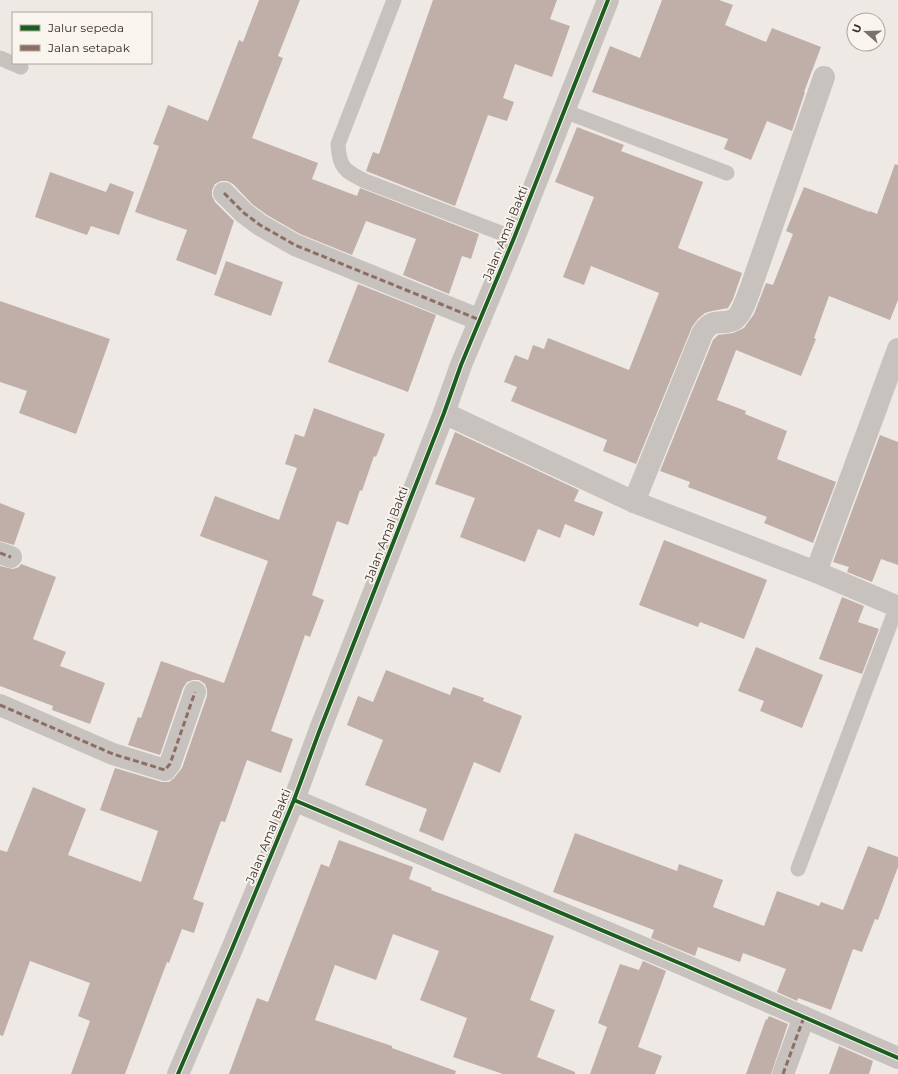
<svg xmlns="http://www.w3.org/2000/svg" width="898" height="1074" font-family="Montserrat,sans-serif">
<rect width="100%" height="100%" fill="#eee9e4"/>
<g fill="#c0afa8">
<path d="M 259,0 L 300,0 L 278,56 L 283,58 L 252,138 L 318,163 L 312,179 L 357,196 L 360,188 L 479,234 L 471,259 L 462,256 L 449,294 L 403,275 L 416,239 L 366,221 L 352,255 L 300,234 L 267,215 L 252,204 L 233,184 L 227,181 L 221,181 L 215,184 L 212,190 L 212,196 L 215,202 L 234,221 L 216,275 L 176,260 L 187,230 L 135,212 L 159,146 L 153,144 L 168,105 L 208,121 L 239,40 L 243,42 Z"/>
<path d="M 433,0 L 557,0 L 550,19 L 570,26 L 552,77 L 515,64 L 503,98 L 514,102 L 507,121 L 488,115 L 455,206 L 366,171 L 373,152 L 379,154 Z"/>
<path d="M 662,0 L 719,0 L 733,5 L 725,25 L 766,42 L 772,28 L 821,47 L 804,92 L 805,92 L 792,131 L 767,121 L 751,160 L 724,149 L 728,139 L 592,92 L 610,46 L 640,58 Z"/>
<path d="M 577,127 L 624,145 L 621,151 L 703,182 L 678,248 L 742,273 L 733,299 L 728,308 L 712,311 L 705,313 L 698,319 L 692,327 L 636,464 L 603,451 L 607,440 L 511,401 L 517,387 L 504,382 L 515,355 L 528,360 L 533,345 L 544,349 L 548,338 L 629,370 L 659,293 L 591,266 L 584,285 L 563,277 L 594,197 L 555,182 Z"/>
<path d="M 895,164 L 898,165 L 898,300 L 890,320 L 829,296 L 814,338 L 816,339 L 801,376 L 736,350 L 717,400 L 746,411 L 745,414 L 787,431 L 777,459 L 836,482 L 813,543 L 764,523 L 767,517 L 688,487 L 690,482 L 660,471 L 713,340 L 718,335 L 733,333 L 744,328 L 754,314 L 766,283 L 773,285 L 793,234 L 786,231 L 804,187 L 870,212 L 870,211 L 877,214 Z"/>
<path d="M 50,172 L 106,192 L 110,183 L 134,192 L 119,235 L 91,226 L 87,235 L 35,217 Z"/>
<path d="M 226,261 L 283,282 L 271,316 L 214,295 Z"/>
<path d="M 358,284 L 436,315 L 408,392 L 328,362 Z"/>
<path d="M 0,301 L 110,339 L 76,434 L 19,413 L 27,391 L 0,382 Z"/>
<path d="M 314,408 L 385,434 L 376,457 L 374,456 L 362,491 L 360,490 L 348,525 L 337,521 L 312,595 L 324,600 L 310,637 L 305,635 L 271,731 L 293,739 L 281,773 L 247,760 L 225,822 L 221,821 L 193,899 L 204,903 L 194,933 L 182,929 L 169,963 L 167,962 L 125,1074 L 71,1074 L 90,1021 L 78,1016 L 90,983 L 30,961 L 3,1036 L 0,1035 L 0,850 L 7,852 L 33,787 L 86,809 L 68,855 L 141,882 L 158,831 L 100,810 L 115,768 L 162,782 L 169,782 L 174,778 L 182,768 L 207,696 L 207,690 L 205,684 L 199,680 L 193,680 L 187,682 L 183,688 L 160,755 L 128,745 L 138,717 L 141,718 L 161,661 L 224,683 L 268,561 L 200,536 L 215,496 L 279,520 L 297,468 L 285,464 L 295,434 L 304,437 Z"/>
<path d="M 455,432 L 579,490 L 574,501 L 603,512 L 594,536 L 565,524 L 560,538 L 538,529 L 525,562 L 460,537 L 475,498 L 435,484 Z"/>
<path d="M 880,435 L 898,442 L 898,565 L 881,559 L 872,582 L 847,572 L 849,567 L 833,562 Z"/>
<path d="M 0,503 L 25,513 L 14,545 L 0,541 Z"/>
<path d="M 664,540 L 767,580 L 744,639 L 700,622 L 698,627 L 639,605 Z"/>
<path d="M 21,564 L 56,577 L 33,639 L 66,652 L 60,666 L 105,683 L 90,724 L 52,710 L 53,706 L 0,686 L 0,566 L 13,569 L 19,567 Z"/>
<path d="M 842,597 L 864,606 L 858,622 L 879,629 L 862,674 L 819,659 Z"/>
<path d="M 756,647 L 823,675 L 802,728 L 760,711 L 764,701 L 738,691 Z"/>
<path d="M 386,670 L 450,695 L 453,687 L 484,698 L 483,701 L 522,716 L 500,773 L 474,762 L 443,841 L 419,831 L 427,809 L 365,785 L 383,740 L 347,725 L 358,696 L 373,702 Z"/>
<path d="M 575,833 L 677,871 L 679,864 L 723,880 L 713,907 L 764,926 L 777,891 L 819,906 L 821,902 L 843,910 L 868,846 L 898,857 L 898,867 L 878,920 L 875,919 L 862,952 L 853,949 L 831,1010 L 798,998 L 797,1001 L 777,992 L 786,969 L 743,953 L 740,962 L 698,947 L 695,956 L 651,938 L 654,930 L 553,892 Z"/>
<path d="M 339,840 L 413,867 L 409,879 L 432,888 L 431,890 L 554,936 L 530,1000 L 555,1010 L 537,1057 L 575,1072 L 575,1074 L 503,1074 L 453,1057 L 467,1018 L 420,1000 L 439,951 L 393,934 L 376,980 L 335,965 L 315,1020 L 392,1046 L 392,1048 L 456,1071 L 455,1074 L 229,1074 L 257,998 L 268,1002 L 321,864 L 329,867 Z"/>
<path d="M 643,961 L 666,971 L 638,1047 L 662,1056 L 655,1074 L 590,1074 L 607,1027 L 598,1023 L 620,964 L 639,970 Z"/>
<path d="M 769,1016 L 788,1024 L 771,1074 L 746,1074 L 766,1019 L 767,1020 Z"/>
<path d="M 839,1046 L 873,1061 L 869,1074 L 829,1074 Z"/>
</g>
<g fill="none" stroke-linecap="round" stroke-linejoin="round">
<g stroke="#c7c2be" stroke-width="15">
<path d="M 394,0 L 338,144 C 339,168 345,171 365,181 L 514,238"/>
<path d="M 0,58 L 21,67"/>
<path d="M 564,111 L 727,173"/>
<path d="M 798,869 L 897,606"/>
</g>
<g stroke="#c7c2be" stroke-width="22">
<path d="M 224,193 L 244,213 L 260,225 L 295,245 L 480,320"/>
<path d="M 444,413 L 634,502 L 816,572 L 898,607"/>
<path d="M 634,502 L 702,334 C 713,315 723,327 735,319 C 742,314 748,295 751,287 L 824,77"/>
<path d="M 0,553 L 11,557"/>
<path d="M 816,572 L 898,349"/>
<path d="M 0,705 L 113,754 L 165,770 L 170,764 L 195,692"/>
<path d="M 294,800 L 684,965 L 898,1058"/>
<path d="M 178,1074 L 231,951 L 294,800 L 319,732 L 444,413 L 461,365 L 514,238 L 608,0"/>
<path d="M 783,1074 L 804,1017"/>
</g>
<g stroke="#8d6e63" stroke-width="3" stroke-dasharray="6 3" stroke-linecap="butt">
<path d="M 224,193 L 244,213 L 260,225 L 295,245 L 480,320"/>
<path d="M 0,553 L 11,557"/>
<path d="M 0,705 L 113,754 L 165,770 L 170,764 L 195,692"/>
<path d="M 783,1074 L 804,1017"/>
</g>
<defs>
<g id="cycleway">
<path d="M 294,800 L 684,965 L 898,1058"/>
<path d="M 178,1074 L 231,951 L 294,800 L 319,732 L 444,413 L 461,365 L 514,238 L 608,0"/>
</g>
</defs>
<use href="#cycleway" stroke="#f9f4ed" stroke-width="6"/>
<use href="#cycleway" stroke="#1b5e20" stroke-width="4"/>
</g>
<g text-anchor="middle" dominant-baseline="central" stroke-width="4" stroke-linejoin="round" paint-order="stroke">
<g font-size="12" fill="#38302b" stroke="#f9f4ed">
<text transform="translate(505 233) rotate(-68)">Jalan Amal Bakti</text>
<text transform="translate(386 534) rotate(-69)">Jalan Amal Bakti</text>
<text transform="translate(268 836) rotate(-68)">Jalan Amal Bakti</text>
</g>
</g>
<rect x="12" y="12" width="140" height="52" fill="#f9f4ed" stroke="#aca69f"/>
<rect x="20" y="25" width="20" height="6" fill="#1b5e20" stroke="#aca69f"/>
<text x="48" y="32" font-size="12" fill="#38302b">Jalur sepeda</text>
<rect x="20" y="45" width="20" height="6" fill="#8d6e63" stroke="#aca69f"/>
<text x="48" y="52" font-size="12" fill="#38302b">Jalan setapak</text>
<g transform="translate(866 32) rotate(290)"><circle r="19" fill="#f9f4ed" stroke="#aca69f"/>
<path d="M0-3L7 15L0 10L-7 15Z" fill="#78716c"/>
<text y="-6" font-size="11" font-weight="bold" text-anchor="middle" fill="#38302b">U</text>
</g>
</svg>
